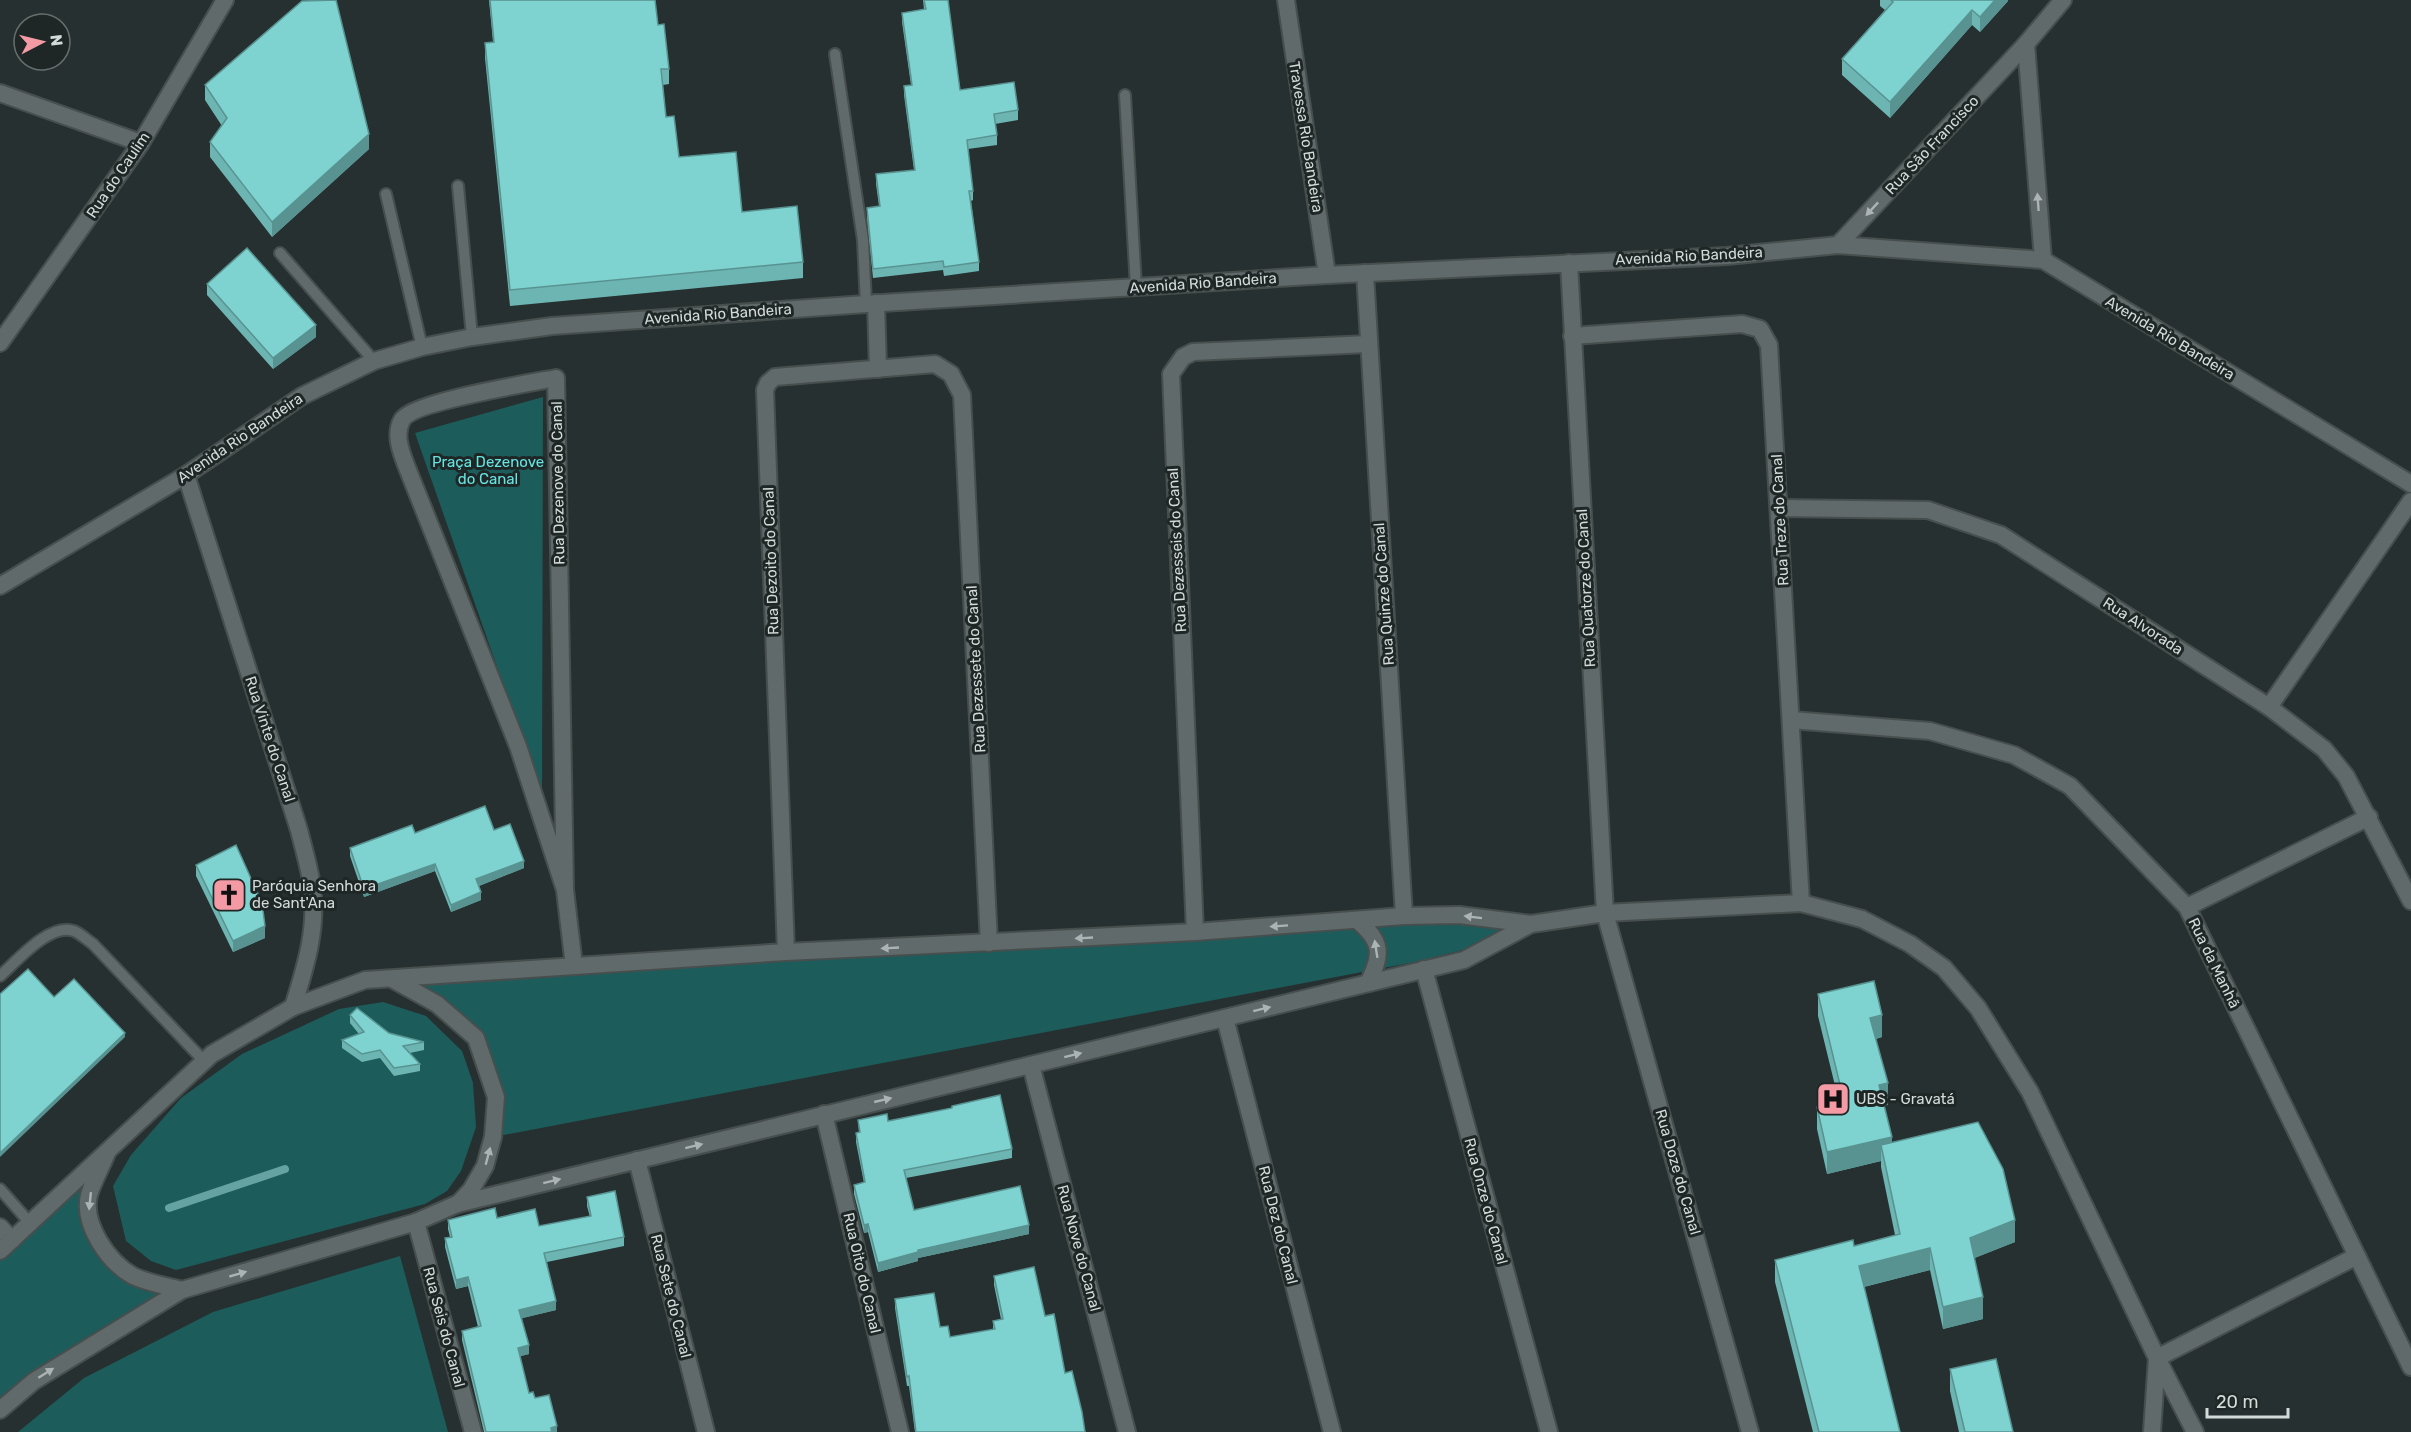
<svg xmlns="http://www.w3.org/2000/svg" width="2411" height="1432" font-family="Rubik,sans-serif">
<rect width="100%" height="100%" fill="#273030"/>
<g fill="#1c5c5b">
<path d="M 543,397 L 542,795 L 415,433 Z"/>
<path d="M 1585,918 L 1420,961 L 493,1137 L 496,1097 L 476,1038 L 390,978 L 989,943 Z"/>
<path d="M 383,1002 L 426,1016 L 462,1051 L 473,1083 L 476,1127 L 461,1171 L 447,1191 L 425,1204 L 176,1270 L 151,1261 L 126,1241 L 113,1186 L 131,1155 L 181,1098 L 242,1054 L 339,1009 Z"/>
<path d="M 110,1146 L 88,1202 L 123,1272 L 182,1290 L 0,1410 L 0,1251 Z"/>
<path d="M 400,1256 L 448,1432 L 18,1432 L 84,1378 L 213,1312 Z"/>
</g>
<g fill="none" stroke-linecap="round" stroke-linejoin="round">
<path stroke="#64a3a1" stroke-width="8" d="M 169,1208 L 285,1169"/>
<defs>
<g id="service">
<path d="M 835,54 L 863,240 L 866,304"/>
<path d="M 1125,95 L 1136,287"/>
<path d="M 458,186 L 472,337"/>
<path d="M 386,194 L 422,347"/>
<path d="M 280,253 L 374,361"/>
<path d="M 0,976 C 17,961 50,922 74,931 C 80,933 87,940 93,944 L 204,1061"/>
<path d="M 0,1189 L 30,1223"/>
</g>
<g id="minor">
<path d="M 1286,0 L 1327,275"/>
<path d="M 2026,44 L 2043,260"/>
<path d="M 0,93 L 141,143"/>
<path d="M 1838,245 L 2026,44 L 2063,0"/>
<path d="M 1569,263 L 1605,913 L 1750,1432"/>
<path d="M 1365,273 L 1404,916"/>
<path d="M 876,303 L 878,369"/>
<path d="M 1572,336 L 1742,324 L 1760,329 L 1769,345 L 1801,903"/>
<path d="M 0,343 L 141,143 L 225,0"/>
<path d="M 186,475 L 299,830 C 303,846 308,863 311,880 C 319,924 306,966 293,1007"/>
<path d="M 1779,508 L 1928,510 L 2001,535 L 2269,707 L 2324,749 L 2346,776 L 2411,901"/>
<path d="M 2269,707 L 2411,501"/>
<path d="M 1791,720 L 1930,731 L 2014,755 L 2070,786 L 2187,907 L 2411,1367"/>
<path d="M 565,890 L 556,378 C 530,383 412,402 402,420 C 394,434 401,452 406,465 L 518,746 L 565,890 L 574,966"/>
<path d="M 2187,907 L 2369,817"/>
<path d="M 1195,932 L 1171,374 L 1183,357 L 1193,352 L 1368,344"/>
<path d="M 786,952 L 765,390 L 768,383 L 775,377 L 935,364 L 951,374 L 962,395 L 989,943"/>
<path d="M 1424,969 L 1549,1432"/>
<path d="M 1225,1018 L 1332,1432"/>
<path d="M 1031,1065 L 1127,1432"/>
<path d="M 824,1114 L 900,1432"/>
<path d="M 637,1160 L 706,1432"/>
<path d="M 416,1222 L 473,1432"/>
<path d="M 0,1227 L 12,1240"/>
<path d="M 2195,1432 L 2157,1358 L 2357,1256"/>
</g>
<g id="tertiary">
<path d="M 0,586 L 186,475 L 302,396 L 374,361 L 422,347 L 472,337 L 552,326 L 866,304 L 1327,275 L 1727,256 L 1838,245 L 2043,260 L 2411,484"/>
<path d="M 1357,920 C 1382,941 1383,954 1368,983"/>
<path d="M 392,979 L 437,1004 L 476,1038 L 496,1097 L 493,1137 L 485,1166 L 471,1190 L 458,1204"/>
<path d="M 107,1153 C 102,1166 93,1181 89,1195 C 82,1224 108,1262 133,1276 C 148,1283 166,1286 182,1290"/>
<path d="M 0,1251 L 212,1054 L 293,1007 L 365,980 L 786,952 L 1195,932 L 1404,916 L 1459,915 L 1531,924 L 1605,913 L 1801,903 L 1862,919 L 1910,944 L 1944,968 L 1978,1008 L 2030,1092 L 2157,1358 L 2152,1432"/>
<path d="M 0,1410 L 34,1381 L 182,1290 L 416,1222 L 457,1204 L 1464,960 L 1531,924"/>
</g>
</defs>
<use href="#service" stroke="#474e4e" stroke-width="14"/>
<use href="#minor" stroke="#474e4e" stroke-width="20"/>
<use href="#tertiary" stroke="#474e4e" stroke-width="20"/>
<use href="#service" stroke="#606a6a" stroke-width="10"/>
<use href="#minor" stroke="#606a6a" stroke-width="16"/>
<use href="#tertiary" stroke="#606a6a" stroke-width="16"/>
</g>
<g fill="#6cb5b2">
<path d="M 489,0 L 655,0 L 658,25 L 669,69 L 669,84 L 663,85 L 666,117 L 679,157 L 803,262 L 803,278 L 510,306 L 485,58 L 485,43 L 493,42 Z"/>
<path d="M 923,0 L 948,0 L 960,90 L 1018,110 L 1018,120 L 995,124 L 997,135 L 997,145 L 968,149 L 973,191 L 973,200 L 971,201 L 979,262 L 979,271 L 944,276 L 943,270 L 873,278 L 867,217 L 867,208 L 879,206 L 876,184 L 876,174 L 914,170 L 904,95 L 904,86 L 911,85 L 902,22 L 902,13 L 924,9 Z"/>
<path d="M 1880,0 L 2008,0 L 2008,1 L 1980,32 L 1972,25 L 1890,118 L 1842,75 L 1842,59 L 1885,10 L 1880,6 Z"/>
<path d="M 205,85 L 369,149 L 272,237 L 210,157 L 210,142 L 222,126 L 205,100 Z"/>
<path d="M 207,284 L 316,337 L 273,369 L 207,295 Z"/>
<path d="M 494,830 L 524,868 L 479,886 L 481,900 L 451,912 L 435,871 L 364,897 L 350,856 L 350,848 L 415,833 Z"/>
<path d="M 196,865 L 265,938 L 233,952 L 196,876 Z"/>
<path d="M 1818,994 L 1882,1037 L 1876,1039 L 1888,1105 L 1884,1105 L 1892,1143 L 2015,1242 L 1974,1258 L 1983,1319 L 1943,1329 L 1930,1270 L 1864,1287 L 1900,1432 L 1813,1432 L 1775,1282 L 1775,1260 L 1854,1246 L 1895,1235 L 1881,1167 L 1881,1161 L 1827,1174 L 1817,1129 L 1817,1107 L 1839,1102 L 1818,1016 Z"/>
<path d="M 350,1015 L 389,1033 L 424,1042 L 424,1050 L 410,1053 L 420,1064 L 420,1071 L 394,1076 L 380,1058 L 362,1062 L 342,1048 L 342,1040 L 359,1034 L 350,1023 Z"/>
<path d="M 952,1106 L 1012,1149 L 1012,1158 L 906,1178 L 914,1210 L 1029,1234 L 918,1258 L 918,1261 L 878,1272 L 868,1232 L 864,1233 L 854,1194 L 854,1185 L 864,1183 L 856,1142 L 856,1133 L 859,1133 L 858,1120 L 888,1121 L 952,1108 Z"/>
<path d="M 587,1197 L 624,1237 L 624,1246 L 547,1262 L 556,1310 L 522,1318 L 529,1354 L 520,1356 L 529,1393 L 535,1398 L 557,1432 L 484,1432 L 462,1340 L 462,1331 L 478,1327 L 468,1286 L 456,1289 L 445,1247 L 445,1238 L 450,1237 L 448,1229 L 448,1220 L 497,1218 L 539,1226 L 590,1217 L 587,1206 Z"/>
<path d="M 994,1276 L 1045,1316 L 1065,1373 L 1085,1432 L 915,1432 L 909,1386 L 907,1386 L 895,1308 L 895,1299 L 940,1327 L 950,1337 L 993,1330 L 993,1321 L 1001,1319 L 994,1285 Z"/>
<path d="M 1950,1369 L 2013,1432 L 1959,1432 L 1950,1391 Z"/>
</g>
<g fill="#589391">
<path d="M 1995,0 L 2008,0 L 2008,1 L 1980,32 L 1980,17 Z"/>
<path d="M 1972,10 L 1972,25 L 1890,118 L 1890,102 Z"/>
<path d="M 369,134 L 369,149 L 272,237 L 272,222 Z"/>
<path d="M 316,325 L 316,337 L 273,369 L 273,358 Z"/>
<path d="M 524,861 L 524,868 L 476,887 L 476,879 Z"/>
<path d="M 435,864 L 435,871 L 364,897 L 364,889 Z"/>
<path d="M 481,892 L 481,900 L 451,912 L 451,905 Z"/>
<path d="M 265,926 L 265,938 L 233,952 L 233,941 Z"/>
<path d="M 1882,1015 L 1882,1037 L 1870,1040 L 1870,1018 Z"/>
<path d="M 125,1033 L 125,1037 L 0,1157 L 0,1153 Z"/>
<path d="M 1888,1083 L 1888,1105 L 1879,1107 L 1879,1085 Z"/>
<path d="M 1892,1137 L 1892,1159 L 1881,1145 L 1881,1161 L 1827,1174 L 1827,1152 Z"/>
<path d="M 2015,1220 L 2015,1242 L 1970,1260 L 1970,1238 Z"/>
<path d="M 868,1224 L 868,1232 L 864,1233 L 864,1225 Z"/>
<path d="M 1029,1225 L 1029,1234 L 918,1258 L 918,1261 L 878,1272 L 878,1263 L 918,1250 Z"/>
<path d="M 1930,1248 L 1930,1270 L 1859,1288 L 1859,1266 Z"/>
<path d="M 468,1277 L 468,1286 L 456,1289 L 456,1280 Z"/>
<path d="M 1983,1297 L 1983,1319 L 1943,1329 L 1943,1307 Z"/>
<path d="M 556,1301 L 556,1310 L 519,1319 L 519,1310 Z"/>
<path d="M 529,1345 L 529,1354 L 518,1357 L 518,1348 Z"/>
<path d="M 557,1426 L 557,1432 L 551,1432 L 551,1428 Z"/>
</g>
<g fill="#7ed2cf" stroke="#589391" stroke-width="1.5">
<path d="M 336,0 L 369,134 L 272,222 L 210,142 L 227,118 L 205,85 L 302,1 Z"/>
<path d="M 490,0 L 655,0 L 658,25 L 664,24 L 669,69 L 661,69 L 666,117 L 674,116 L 679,157 L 736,152 L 742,212 L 797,206 L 803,262 L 510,290 L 485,43 L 494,42 Z"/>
<path d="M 924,0 L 948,0 L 960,90 L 1014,82 L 1018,110 L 994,114 L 997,135 L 967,140 L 973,191 L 969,191 L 979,262 L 944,267 L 943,261 L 873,269 L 867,208 L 880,206 L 876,174 L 915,170 L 904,86 L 912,85 L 902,13 L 926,9 Z"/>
<path d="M 1891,0 L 1995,0 L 1980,17 L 1972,10 L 1890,102 L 1842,59 L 1893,2 Z"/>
<path d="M 247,248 L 316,325 L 273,358 L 207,284 Z"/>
<path d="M 485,806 L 494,830 L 510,824 L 524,861 L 476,879 L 481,892 L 451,905 L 435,864 L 364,889 L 350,848 L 412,825 L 415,833 Z"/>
<path d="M 236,845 L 262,903 L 265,926 L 233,941 L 196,865 Z"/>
<path d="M 28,969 L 54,997 L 74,979 L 125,1033 L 0,1153 L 0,994 Z"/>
<path d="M 1874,981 L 1882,1015 L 1870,1018 L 1888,1083 L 1879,1085 L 1892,1137 L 1827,1152 L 1817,1107 L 1844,1101 L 1818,994 Z"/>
<path d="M 357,1008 L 389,1033 L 424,1042 L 403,1046 L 420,1064 L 394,1068 L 380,1050 L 362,1054 L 342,1040 L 364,1032 L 350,1015 Z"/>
<path d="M 1000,1095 L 1012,1149 L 904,1170 L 914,1210 L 1020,1186 L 1029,1225 L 918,1250 L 918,1252 L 878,1263 L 868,1224 L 864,1225 L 854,1185 L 865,1182 L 856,1133 L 860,1132 L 858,1120 L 887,1114 L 888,1121 L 952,1108 L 952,1106 Z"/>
<path d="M 1978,1122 L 2003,1169 L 2015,1220 L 1970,1238 L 1983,1297 L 1943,1307 L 1930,1248 L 1859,1266 L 1900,1432 L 1819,1432 L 1775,1260 L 1853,1240 L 1854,1246 L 1900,1234 L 1881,1145 Z"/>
<path d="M 615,1191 L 624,1237 L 544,1253 L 556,1301 L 519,1310 L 529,1345 L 518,1348 L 529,1393 L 533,1392 L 535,1398 L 549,1395 L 557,1426 L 551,1428 L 552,1432 L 486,1432 L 462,1331 L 481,1326 L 468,1277 L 456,1280 L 445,1238 L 452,1237 L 448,1220 L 495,1208 L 497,1218 L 535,1209 L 539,1226 L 591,1216 L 587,1197 Z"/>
<path d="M 1034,1267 L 1045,1316 L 1054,1314 L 1065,1373 L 1072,1371 L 1082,1412 L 1085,1432 L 916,1432 L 909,1376 L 907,1377 L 895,1299 L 934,1293 L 940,1327 L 948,1326 L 950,1337 L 995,1329 L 993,1321 L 1003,1319 L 994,1276 Z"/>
<path d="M 1996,1359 L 2013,1432 L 1965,1432 L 1950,1369 Z"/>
</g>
<defs><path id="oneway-solid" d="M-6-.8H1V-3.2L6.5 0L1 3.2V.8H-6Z" transform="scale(1.5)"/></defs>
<g fill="#abb3b3">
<use href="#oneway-solid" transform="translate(2038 202) rotate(-94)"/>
<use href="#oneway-solid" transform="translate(1872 209) rotate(133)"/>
<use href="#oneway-solid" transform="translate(1473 917) rotate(-173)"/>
<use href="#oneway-solid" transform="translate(1279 926) rotate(176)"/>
<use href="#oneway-solid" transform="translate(1084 938) rotate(177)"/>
<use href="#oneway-solid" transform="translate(890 948) rotate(177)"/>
<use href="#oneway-solid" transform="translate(1376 949) rotate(-99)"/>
<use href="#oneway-solid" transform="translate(1262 1009) rotate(-14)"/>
<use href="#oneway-solid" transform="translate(1073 1055) rotate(-14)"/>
<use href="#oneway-solid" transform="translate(883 1100) rotate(-13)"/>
<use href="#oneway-solid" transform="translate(694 1146) rotate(-14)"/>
<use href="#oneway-solid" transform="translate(488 1156) rotate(-75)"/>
<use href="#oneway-solid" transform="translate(552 1181) rotate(-14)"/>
<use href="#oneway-solid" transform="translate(90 1201) rotate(96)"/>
<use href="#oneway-solid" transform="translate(238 1274) rotate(-16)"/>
<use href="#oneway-solid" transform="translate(46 1373) rotate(-32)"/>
</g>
<defs>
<symbol id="church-square" viewBox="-11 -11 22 22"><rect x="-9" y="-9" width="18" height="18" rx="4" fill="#f49aa4" stroke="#1e2626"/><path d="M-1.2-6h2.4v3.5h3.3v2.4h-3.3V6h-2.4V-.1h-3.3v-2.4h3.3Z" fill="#111"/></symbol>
<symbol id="hospital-square" viewBox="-11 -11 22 22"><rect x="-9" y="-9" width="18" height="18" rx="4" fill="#f49aa4" stroke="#1e2626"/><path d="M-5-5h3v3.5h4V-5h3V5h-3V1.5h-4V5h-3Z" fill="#111"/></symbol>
</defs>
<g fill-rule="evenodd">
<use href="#church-square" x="210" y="876" width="38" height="38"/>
<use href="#hospital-square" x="1814" y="1080" width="38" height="38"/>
</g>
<g text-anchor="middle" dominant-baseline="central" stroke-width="6" stroke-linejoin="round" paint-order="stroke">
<g font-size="15" fill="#d4dada" stroke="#1e2626">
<text transform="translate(1306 137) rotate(81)">Travessa Rio Bandeira</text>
<text transform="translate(1932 145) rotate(-47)">Rua São Francisco</text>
<text transform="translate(118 175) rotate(-56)">Rua do Caulim</text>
<text transform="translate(1689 256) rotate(-3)">Avenida Rio Bandeira</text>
<text transform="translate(1203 283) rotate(-4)">Avenida Rio Bandeira</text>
<text transform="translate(718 314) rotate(-4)">Avenida Rio Bandeira</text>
<text transform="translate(2170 338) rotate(31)">Avenida Rio Bandeira</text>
<text transform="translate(240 438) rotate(-34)">Avenida Rio Bandeira</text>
<text transform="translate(558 483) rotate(-91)">Rua Dezenove do Canal</text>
<text transform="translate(1780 520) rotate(-93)">Rua Treze do Canal</text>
<text transform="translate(1177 550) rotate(-93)">Rua Dezesseis do Canal</text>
<text transform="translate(771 561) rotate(-92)">Rua Dezoito do Canal</text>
<text transform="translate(1586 588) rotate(-93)">Rua Quatorze do Canal</text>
<text transform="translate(1384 594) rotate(-94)">Rua Quinze do Canal</text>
<text transform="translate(2143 626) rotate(33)">Rua Alvorada</text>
<text transform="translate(976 669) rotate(-93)">Rua Dezessete do Canal</text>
<text transform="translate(270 739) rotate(72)">Rua Vinte do Canal</text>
<text transform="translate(2214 963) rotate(64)">Rua da Manhã</text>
<text transform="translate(1678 1172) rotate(74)">Rua Doze do Canal</text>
<text transform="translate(1486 1201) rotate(75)">Rua Onze do Canal</text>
<text transform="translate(1278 1225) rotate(76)">Rua Dez do Canal</text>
<text transform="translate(1079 1248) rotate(75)">Rua Nove do Canal</text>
<text transform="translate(862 1273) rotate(77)">Rua Oito do Canal</text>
<text transform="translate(671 1296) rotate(76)">Rua Sete do Canal</text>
<text transform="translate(444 1327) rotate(75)">Rua Seis do Canal</text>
</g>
<g font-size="15" fill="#66e4e1" stroke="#1e2626">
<text x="488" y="462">Praça Dezenove<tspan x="488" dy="17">do Canal</tspan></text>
</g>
<g font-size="15" fill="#d4dada" stroke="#1e2626" text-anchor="start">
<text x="252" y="886">Paróquia Senhora<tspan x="252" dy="17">de Sant'Ana</tspan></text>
<text x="1856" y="1099">UBS - Gravatá</text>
</g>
</g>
<g transform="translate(42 42) rotate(83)"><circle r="28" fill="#1e2626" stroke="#676e6e" stroke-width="1.5"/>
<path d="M0-4.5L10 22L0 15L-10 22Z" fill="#f49aa4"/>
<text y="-9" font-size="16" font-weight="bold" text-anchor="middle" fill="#d4dada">N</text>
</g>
<path d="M2207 1408v9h81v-9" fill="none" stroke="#d4dada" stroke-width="3"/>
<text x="2216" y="1408" font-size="18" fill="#d4dada" stroke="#1e2626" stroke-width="4.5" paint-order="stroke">20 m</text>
</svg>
